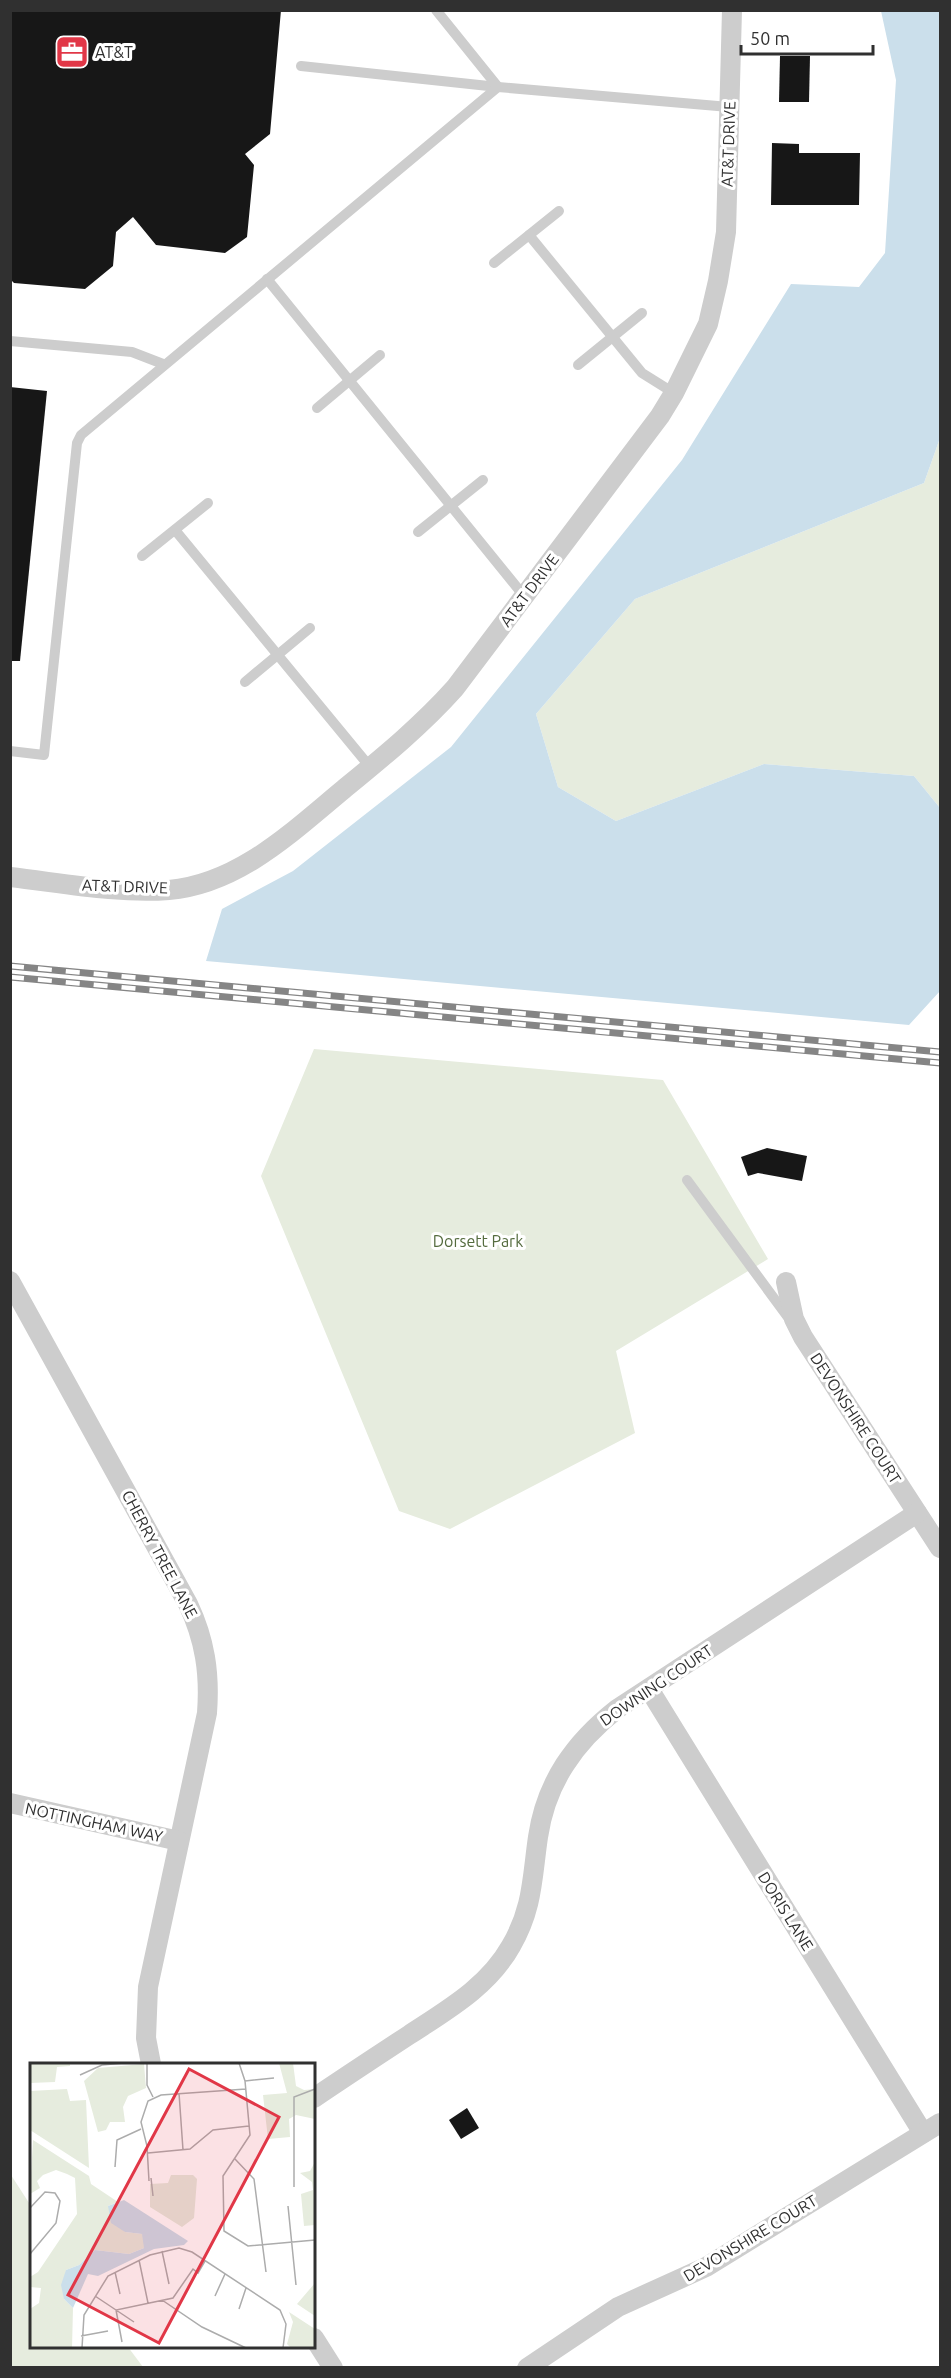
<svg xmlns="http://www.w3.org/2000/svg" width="951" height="2378" font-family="Ubuntu,sans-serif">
<rect width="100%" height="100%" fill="#fff"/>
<g fill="#e6ecde">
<path d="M 940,438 L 940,808 L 914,776 L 764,764 L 616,821 L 558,787 L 536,714 L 635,599 L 924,483 Z"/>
<path d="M 314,1049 L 663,1080 L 768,1259 L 616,1351 L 635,1433 L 450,1529 L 399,1511 L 261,1176 Z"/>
<path d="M 11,2175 L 31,2206 L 32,2346 L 128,2347 L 143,2367 L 11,2367 Z"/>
</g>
<path fill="#cbdfeb" d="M 881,11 L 940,11 L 940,438 L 924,483 L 635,599 L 536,714 L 558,787 L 616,821 L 764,764 L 914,776 L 940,808 L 940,991 L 909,1025 L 206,961 L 222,909 L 293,871 L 451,747 L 682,460 L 791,284 L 859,287 L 885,253 L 896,80 Z"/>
<g fill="#171717">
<path d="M 10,10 L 281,10 L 270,134 L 245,154 L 254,165 L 247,237 L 225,253 L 156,245 L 133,217 L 116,232 L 113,266 L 85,289 L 14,283 L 10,279 Z"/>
<path d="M 780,56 L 810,56 L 809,102 L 779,102 Z"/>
<path d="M 772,143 L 799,144 L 799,153 L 860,153 L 859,205 L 771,205 Z"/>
<path d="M 10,387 L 47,391 L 20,661 L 10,661 Z"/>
<path d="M 767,1148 L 807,1156 L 802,1181 L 758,1173 L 748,1176 L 741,1157 Z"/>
<path d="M 467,2108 L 479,2128 L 461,2139 L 449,2120 Z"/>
</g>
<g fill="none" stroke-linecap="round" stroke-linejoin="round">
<g stroke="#cdcdcd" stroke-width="10">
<path d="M 301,66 L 498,87 L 729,107"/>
<path d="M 529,235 L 642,373 L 674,393"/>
<path d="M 494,263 L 559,211"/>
<path d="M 267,279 L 524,596"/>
<path d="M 10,341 L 132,352 L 163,364"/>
<path d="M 578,365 L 642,313"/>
<path d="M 317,408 L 380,355"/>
<path d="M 175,530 L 370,767"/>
<path d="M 418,532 L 483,480"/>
<path d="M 142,556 L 208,503"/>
<path d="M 245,682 L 310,628"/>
<path d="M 10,751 L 44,755 L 77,443 L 81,435 L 498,87 L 436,10"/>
<path d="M 687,1180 L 790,1320"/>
</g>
<g stroke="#cdcdcd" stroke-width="20">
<path d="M 10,877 C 62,883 118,894 169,890 C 239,884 293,831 344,789 C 383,757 421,726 455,688 L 660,416 L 674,393 L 708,324 L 718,281 L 726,232 L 732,10"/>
<path d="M 10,1281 L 188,1604 C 205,1640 210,1673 207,1713 L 148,1987 L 146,2038 L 151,2064"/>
<path d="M 786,1282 L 794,1319 L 803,1337 L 940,1548"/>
<path d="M 649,1689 L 923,2133"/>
<path d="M 10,1803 L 179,1841"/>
<path d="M 314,2098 C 345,2077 377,2056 409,2035 C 447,2010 488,1987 511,1946 C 533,1908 532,1878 538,1837 C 546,1782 575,1742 617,1709 L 917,1513"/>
<path d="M 314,2338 L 333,2368"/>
<path d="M 527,2368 L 618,2307 L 706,2267 L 940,2123"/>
</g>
<defs>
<g id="rail">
<path d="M 10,966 L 940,1052"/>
<path d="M 10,977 L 940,1063"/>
</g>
</defs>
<use href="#rail" stroke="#858585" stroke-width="7"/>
<use href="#rail" stroke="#fff" stroke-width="4.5" stroke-dasharray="14" stroke-linecap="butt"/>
</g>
<defs>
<symbol id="office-square" viewBox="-11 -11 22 22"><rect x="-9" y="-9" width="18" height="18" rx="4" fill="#e13747" stroke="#fff"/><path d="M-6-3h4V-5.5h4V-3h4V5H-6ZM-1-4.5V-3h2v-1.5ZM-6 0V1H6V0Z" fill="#fff"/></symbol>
</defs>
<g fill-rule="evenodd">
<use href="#office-square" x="53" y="33" width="38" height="38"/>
</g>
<g text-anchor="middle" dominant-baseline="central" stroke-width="6" stroke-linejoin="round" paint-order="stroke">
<g font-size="16" fill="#303030" stroke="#fff" text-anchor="start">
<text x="95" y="52">AT&amp;T</text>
</g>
<g font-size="16" fill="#303030" stroke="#fff">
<text transform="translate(728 144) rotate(-88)">AT&amp;T DRIVE</text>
<text transform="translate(529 590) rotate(-53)">AT&amp;T DRIVE</text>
<text transform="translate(125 886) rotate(2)">AT&amp;T DRIVE</text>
<text transform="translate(856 1418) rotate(57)">DEVONSHIRE COURT</text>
<text transform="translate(160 1554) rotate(62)">CHERRY TREE LANE</text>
<text transform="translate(656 1685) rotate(-34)">DOWNING COURT</text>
<text transform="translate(94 1822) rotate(12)">NOTTINGHAM WAY</text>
<text transform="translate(786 1911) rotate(58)">DORIS LANE</text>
<text transform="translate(750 2238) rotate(-31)">DEVONSHIRE COURT</text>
</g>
<g font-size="16" fill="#546b3e" stroke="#fff">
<text x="478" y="1241">Dorsett Park</text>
</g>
</g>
<g transform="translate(30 2063)">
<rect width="285" height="285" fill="#fff"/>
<path d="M 0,0 L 40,0 L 40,3 L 27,4 L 25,19 L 0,20 ZM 249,0 L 263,0 L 266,23 L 274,27 L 285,26 L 285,56 L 266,52 L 259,56 L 260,74 L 238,76 L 233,32 L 257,30 ZM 114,1 L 116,25 L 98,33 L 93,44 L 95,59 L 80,59 L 76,67 L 68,69 L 54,18 L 68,5 ZM 37,26 L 40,38 L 56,37 L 59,105 L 0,67 L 0,28 ZM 3,77 L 59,113 L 61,121 L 88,139 L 78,143 L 95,169 L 112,171 L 116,177 L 114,185 L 99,191 L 65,187 L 49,202 L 36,207 L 34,236 L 43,245 L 42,285 L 0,285 L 0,246 L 9,240 L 11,225 L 0,224 L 0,214 L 8,209 L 47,151 L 45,115 L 37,111 L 26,107 L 13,112 L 7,118 L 10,125 L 0,131 ZM 285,99 L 285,162 L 274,163 L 271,131 L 283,127 L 282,119 L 270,110 L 280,108 ZM 141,112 L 163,112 L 167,116 L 164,155 L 152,164 L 120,144 L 120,121 L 138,120 ZM 285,220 L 285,253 L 267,241 ZM 259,249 L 285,266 L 285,285 L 261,285 L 257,281 L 263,259 Z" fill="#e6ecde"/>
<path d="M 94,137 L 158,178 L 154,182 L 124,186 L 68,213 L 58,211 L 43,245 L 34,236 L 31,222 L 36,207 L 49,202 L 65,187 L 99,191 L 114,185 L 112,171 L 95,169 L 81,160 L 78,143 Z" fill="#cbdfeb"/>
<path fill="none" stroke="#acacac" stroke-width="1.5" d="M 117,0 L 117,22 L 123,34M 209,0 L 215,18 L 220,72 L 193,113 L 194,168 L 218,183 L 285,177M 50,12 L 72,2 L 94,0M 215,18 L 244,15M 149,30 L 153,87M 118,90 L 160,86 L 183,67 L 219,63M 205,96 L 224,116 L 236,209M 85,104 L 87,77 L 111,66M 121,115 L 123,133M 119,118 L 117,83 L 111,59 L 118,38 L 131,32 L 216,26M 264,124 L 264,34 L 285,26M 258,143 L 266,222M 0,145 L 15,129 L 25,130 L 30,138 L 26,160 L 0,191M 132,188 L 139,221M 109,197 L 118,240M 85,209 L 90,231M 65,233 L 104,259M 185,233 L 195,211M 132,237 L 172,264 L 216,285M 209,246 L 216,225M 51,273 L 78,268M 92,279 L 86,247 L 143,235 L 163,206 L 168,210 L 175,198M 52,285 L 54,252 L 78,213 L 120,192 L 149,185 L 162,189 L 250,247 L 256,261 L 253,285"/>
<path fill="#e13747" fill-opacity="0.15" stroke="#e13747" stroke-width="3" d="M 159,6 L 249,54 L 129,280 L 38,232 Z"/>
<rect width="285" height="285" fill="none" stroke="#303030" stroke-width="3"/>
</g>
<rect width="951" height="2378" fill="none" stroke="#303030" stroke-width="24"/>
<path d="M741 45v9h132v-9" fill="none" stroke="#303030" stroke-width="3"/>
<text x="750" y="45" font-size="18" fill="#303030" stroke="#ffffff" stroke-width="4.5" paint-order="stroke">50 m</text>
</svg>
